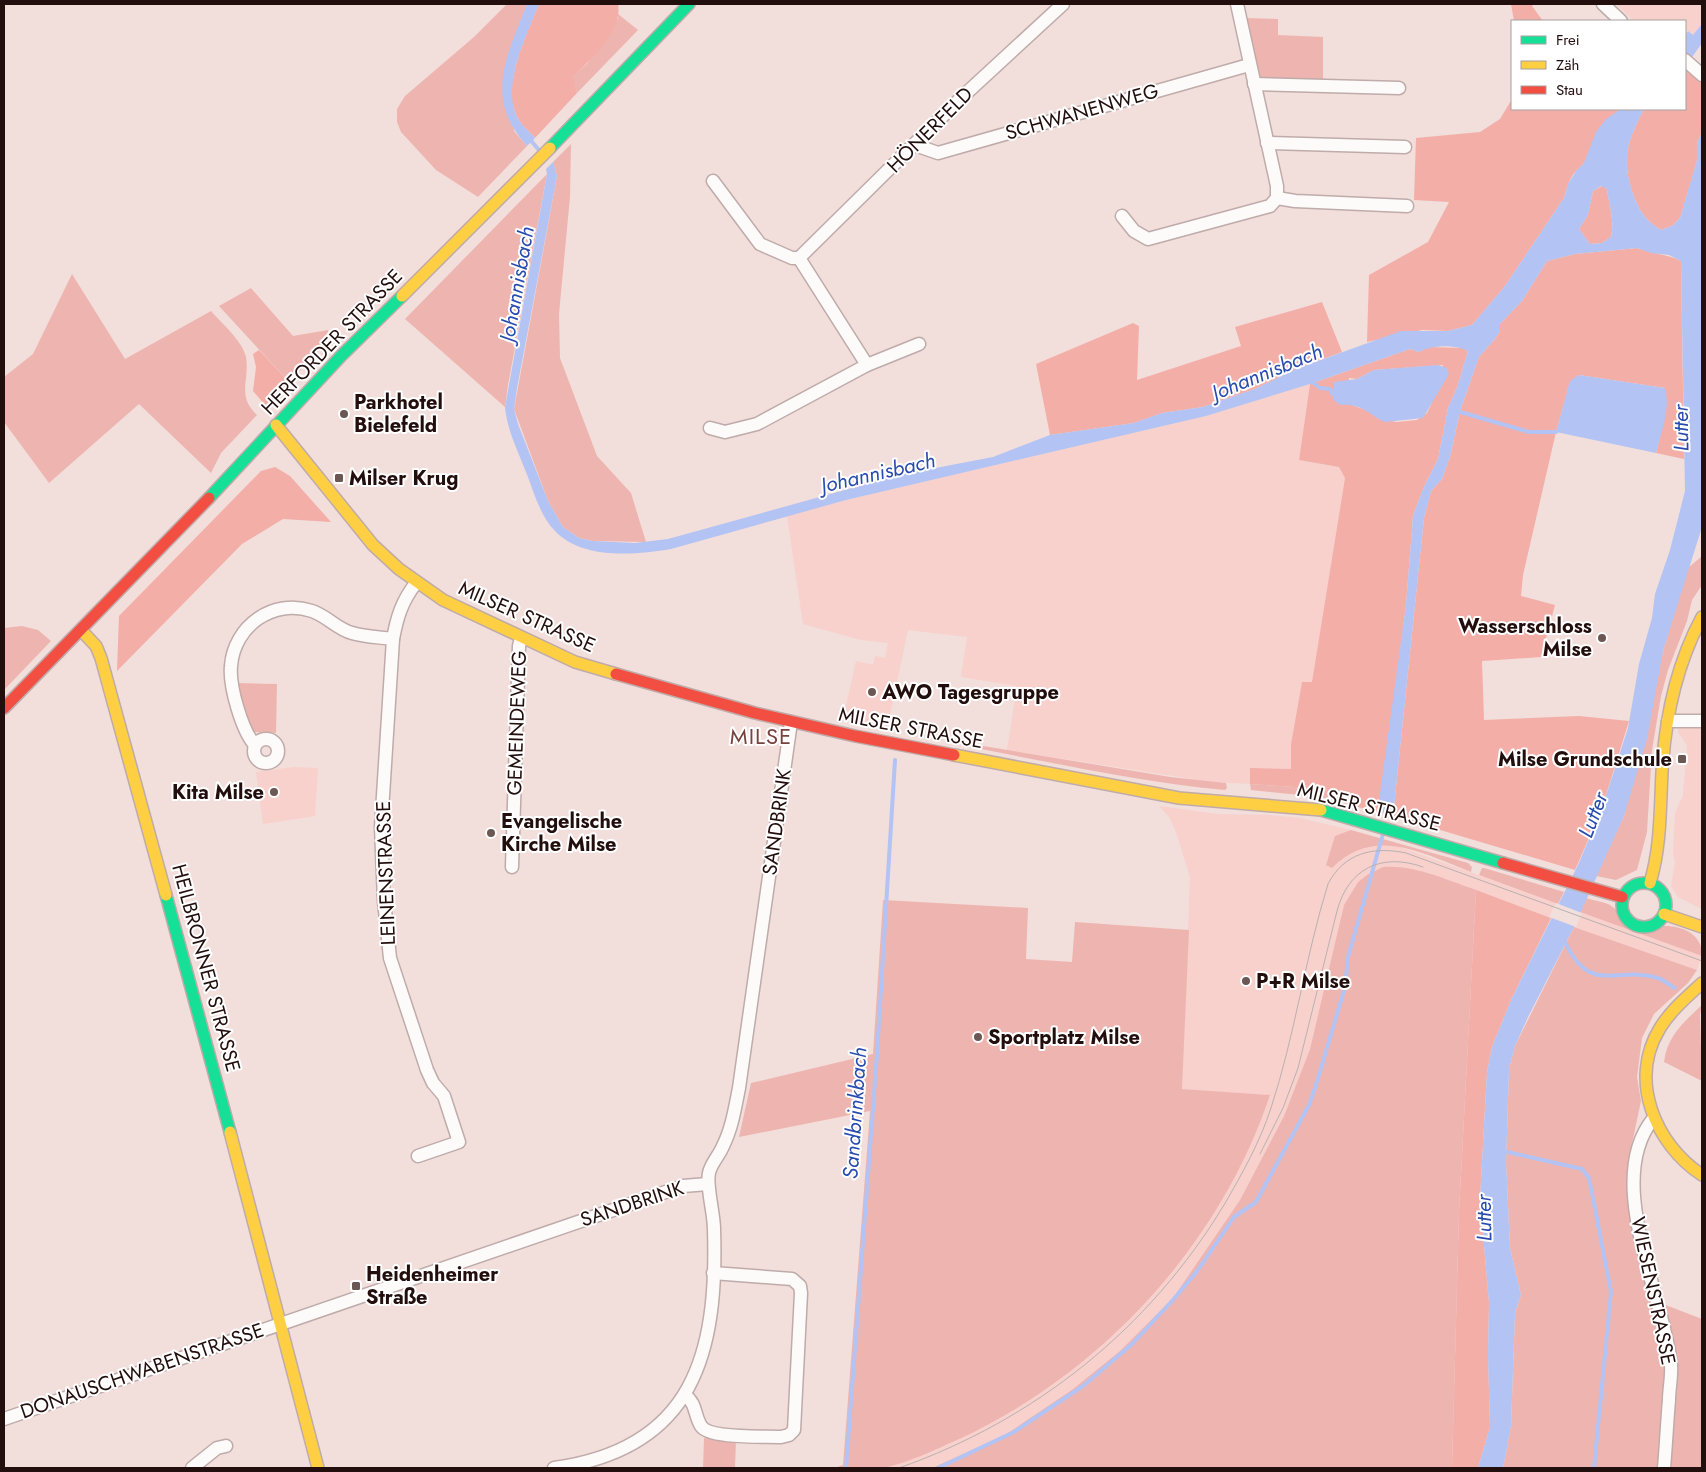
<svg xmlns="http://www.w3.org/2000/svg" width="1706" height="1472" font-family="Jost,sans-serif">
<rect width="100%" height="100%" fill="#f2dedb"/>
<g fill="#f8d0cc">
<path d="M 1616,4 L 1701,4 L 1702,24 L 1693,35 L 1688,31 L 1685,35 L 1685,21 L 1634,21 Z"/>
<path d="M 1310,384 L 1299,460 L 1339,467 L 1345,478 L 1312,683 L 1302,682 L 1291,744 L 1291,769 L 1250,768 L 1250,784 L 1212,782 L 1007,750 L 1017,686 L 961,677 L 967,637 L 908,630 L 887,729 L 843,719 L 856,661 L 873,665 L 875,656 L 885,658 L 888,643 L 861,640 L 803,624 L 787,516 L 846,500 L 1206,416 Z"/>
<path d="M 1679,727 L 1702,728 L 1702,909 L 1678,897 L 1671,886 L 1675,863 L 1673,852 L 1675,813 L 1683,796 L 1687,745 L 1678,732 Z"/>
<path d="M 293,767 L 318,768 L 315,816 L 263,824 L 256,772 Z"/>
<path d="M 1159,806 L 1217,814 L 1270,815 L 1300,818 L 1355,831 L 1351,830 L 1332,868 L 1350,852 L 1363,847 L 1376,845 L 1395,845 L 1558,904 L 1551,918 L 1417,870 L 1367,875 L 1358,882 L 1344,905 L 1310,1049 L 1284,1116 L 1240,1200 L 1173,1298 L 1120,1351 L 1073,1389 L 1005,1435 L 931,1468 L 883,1468 L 912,1458 L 982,1428 L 1029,1400 L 1070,1371 L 1115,1333 L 1143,1305 L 1199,1236 L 1245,1156 L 1266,1107 L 1270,1095 L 1182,1089 L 1190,877 L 1176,832 L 1169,817 Z"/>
<path d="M 1580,912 L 1702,956 L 1697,970 L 1574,927 Z"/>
</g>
<g fill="#eeb5b0">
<path d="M 507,4 L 527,4 L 512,45 L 514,131 L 527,146 L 478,197 L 436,170 L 401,132 L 397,122 L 397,109 L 405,96 L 474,37 Z"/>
<path d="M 618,14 L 638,30 L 577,93 L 572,76 L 587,64 L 618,18 Z"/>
<path d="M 1243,18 L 1278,19 L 1278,35 L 1323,37 L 1323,82 L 1255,80 Z"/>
<path d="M 571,144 L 570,197 L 559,314 L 560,358 L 597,456 L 631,493 L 646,542 L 593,541 L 579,538 L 563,527 L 548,501 L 514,409 L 557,176 L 553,162 Z"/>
<path d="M 547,174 L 508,385 L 505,407 L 405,319 Z"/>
<path d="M 72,274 L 125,359 L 211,311 C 222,324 242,340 246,357 C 250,381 236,395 257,415 L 221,453 L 211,473 L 139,404 L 49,483 L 4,422 L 4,377 L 33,354 Z"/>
<path d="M 251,288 L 293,336 L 328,330 L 330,339 L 289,382 L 219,306 Z"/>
<path d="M 1702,556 L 1702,585 L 1692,600 L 1687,621 L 1668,670 L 1661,696 L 1652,750 L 1647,832 L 1637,870 L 1616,880 L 1596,876 L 1624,816 L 1663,651 L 1688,568 Z"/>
<path d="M 22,626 L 38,630 L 51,641 L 4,690 L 4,628 Z"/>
<path d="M 236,683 L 277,684 L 276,733 L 254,732 L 249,730 Z"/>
<path d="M 971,744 L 1170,777 L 1226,783 L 1227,788 L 1225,790 C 1139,782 1055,763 970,747 Z"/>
<path d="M 1250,784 L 1323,789 L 1355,795 L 1354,806 L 1320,797 L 1251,790 Z"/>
<path d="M 1351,830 L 1468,863 L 1472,867 L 1471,872 C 1423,854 1375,825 1332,868 L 1326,865 L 1335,836 Z"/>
<path d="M 1383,867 C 1416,865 1446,880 1476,890 L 1459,1212 L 1452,1468 L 932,1468 L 1005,1435 L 1073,1389 L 1120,1351 L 1173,1298 L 1240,1200 L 1284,1116 L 1310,1049 L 1344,905 L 1358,882 L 1367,875 Z"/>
<path d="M 1482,868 L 1484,868 L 1564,892 L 1558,904 L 1479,875 Z"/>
<path d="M 1586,898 C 1594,901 1610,902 1615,909 C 1621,916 1621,925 1631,930 C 1645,936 1653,926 1665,926 C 1685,926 1703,936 1702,956 L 1580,912 Z"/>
<path d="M 883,900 L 1028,908 L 1026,959 L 1072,962 L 1075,922 L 1189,930 L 1182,1089 L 1270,1095 C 1220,1245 1101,1374 957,1440 C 934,1450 908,1463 883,1468 C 868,1471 850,1468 834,1468 L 843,1465 L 870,1111 L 739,1137 L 751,1083 L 873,1054 Z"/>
<path d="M 1574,927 L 1697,970 L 1688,983 L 1654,1014 L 1642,1038 L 1637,1077 L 1641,1101 L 1630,1153 L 1628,1205 L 1665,1363 L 1658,1468 L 1503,1468 L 1511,1426 L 1515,1312 L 1521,1295 L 1510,1249 L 1506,1162 L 1509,1069 L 1515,1046 Z"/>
<path d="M 1702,1005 L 1700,1015 L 1702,1081 L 1664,1062 C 1667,1036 1684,1022 1702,1005 Z"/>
<path d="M 1663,1304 L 1702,1319 L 1702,1468 L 1671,1468 L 1678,1361 Z"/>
<path d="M 704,1438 L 736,1439 L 735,1468 L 703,1468 Z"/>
</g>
<g fill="#f3aea8" fill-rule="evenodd">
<path d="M 539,4 L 618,4 C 623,30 591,61 573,76 L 577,93 L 535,138 C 530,132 523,127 519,120 C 499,89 527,34 539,4 Z"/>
<path d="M 1511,4 L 1534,4 L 1532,6 L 1543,21 L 1514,21 Z"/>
<path d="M 1685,64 L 1702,83 L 1702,132 L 1697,144 L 1697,160 L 1694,171 L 1680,218 L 1672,226 L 1661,230 C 1646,221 1639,211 1633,194 C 1621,158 1627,142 1644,109 L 1685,109 Z"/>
<path d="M 1512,99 L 1512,109 L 1620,110 C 1596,126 1597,137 1585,161 C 1583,165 1580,167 1577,170 C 1569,178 1567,188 1564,198 L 1505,286 L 1472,325 L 1448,331 L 1422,330 L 1367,342 L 1369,275 L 1428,242 L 1449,202 L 1414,200 L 1416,138 L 1480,132 L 1500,119 Z"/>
<path d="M 1602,186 L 1607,189 C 1609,206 1615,220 1611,237 L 1602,243 L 1590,244 L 1579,229 L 1588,215 L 1593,191 Z"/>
<path d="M 1637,248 C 1652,254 1667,254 1681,261 L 1684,459 L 1656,453 L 1665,416 L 1665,388 L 1579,375 L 1570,382 L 1556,432 L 1523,575 L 1521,596 L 1555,605 L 1541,657 L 1482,661 L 1484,720 L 1579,716 L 1629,721 L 1602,808 L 1575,870 L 1393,816 L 1424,518 L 1431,491 L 1442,479 L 1450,457 L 1460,411 L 1479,357 L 1494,340 L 1500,332 L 1500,324 L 1522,301 L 1547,261 L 1575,254 Z"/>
<path d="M 1322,302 L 1342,352 L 1296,369 L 1255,389 L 1203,407 L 1162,413 L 1134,423 L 1050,435 L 1036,364 L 1133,323 L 1139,326 L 1137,380 L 1241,346 L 1235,327 Z"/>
<path d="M 1428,347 L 1463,348 L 1468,351 L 1457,388 L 1448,408 L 1438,459 L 1423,489 L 1413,516 L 1406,605 L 1380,807 L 1382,813 L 1354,806 L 1355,795 L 1323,789 L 1250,784 L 1250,768 L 1291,769 L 1291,744 L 1302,682 L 1312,682 L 1345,478 L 1339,467 L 1299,460 L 1310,384 L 1410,349 L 1419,352 ZM 1443,365 L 1436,394 L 1427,413 L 1417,420 L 1397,422 L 1379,419 L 1369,411 L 1349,404 L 1349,378 L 1357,379 L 1374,370 Z"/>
<path d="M 259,350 L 289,382 L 266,406 L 253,391 L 256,367 L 253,354 Z"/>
<path d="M 275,467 L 290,476 L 331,522 L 283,519 L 242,544 L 117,671 L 119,616 L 261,471 Z"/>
<path d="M 1476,890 L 1551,918 L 1512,998 L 1492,1047 L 1487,1072 L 1480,1198 L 1489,1303 L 1488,1355 L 1490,1427 L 1478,1468 L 1452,1468 L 1459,1212 Z"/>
</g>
<g fill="#b2c3f4" fill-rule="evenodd">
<path d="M 527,4 L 539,4 C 527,35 499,89 519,120 C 523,127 530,132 535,138 L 527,146 C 483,98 507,56 527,4 Z"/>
<path d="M 1702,24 L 1702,43 L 1690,60 L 1685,56 L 1685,35 L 1688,31 L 1693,35 Z"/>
<path d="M 1621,109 L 1644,109 C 1627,142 1621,158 1633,194 C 1639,211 1646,221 1661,230 L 1672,226 L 1680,218 L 1697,160 L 1697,144 L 1702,132 L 1702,520 L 1701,530 L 1663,651 L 1647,739 L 1624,816 L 1574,927 L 1528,1017 L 1515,1046 L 1509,1069 L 1506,1162 L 1510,1249 L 1521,1295 L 1515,1312 L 1511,1426 L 1503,1468 L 1478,1468 L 1490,1427 L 1488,1355 L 1489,1303 L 1480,1198 L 1487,1072 L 1492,1047 L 1512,998 L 1578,865 L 1602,808 L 1628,728 L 1639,664 L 1652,618 L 1655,594 L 1670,550 L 1685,491 L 1681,261 L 1669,255 L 1651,253 L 1637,248 L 1575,254 L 1547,261 L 1522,301 L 1500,324 L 1500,332 L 1494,340 L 1479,357 L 1460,411 L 1450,457 L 1442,479 L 1431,491 L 1424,518 L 1393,816 L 1382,813 L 1379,801 L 1406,605 L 1413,516 L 1423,489 L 1438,459 L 1448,408 L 1457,388 L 1468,351 C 1455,344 1431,345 1419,352 L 1410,349 L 1310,384 L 1206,416 L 846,500 L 671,549 C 634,555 583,560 555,531 C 540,516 534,492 526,472 C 518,451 507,430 505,407 L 547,174 L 546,169 L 553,162 L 557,176 L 517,388 L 514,409 L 518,424 L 548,501 L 563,527 L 579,538 L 593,541 L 635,543 L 668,539 L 899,475 L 993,457 L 1050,435 L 1134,423 L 1162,413 L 1203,407 L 1255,389 L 1296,369 L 1401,331 L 1448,331 L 1472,325 L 1505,286 L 1564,198 L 1568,184 L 1576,171 L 1584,163 L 1596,132 L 1606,119 ZM 1601,186 L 1607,189 C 1609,206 1615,220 1611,237 L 1602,243 L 1590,244 L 1579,229 L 1588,215 L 1593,191 Z"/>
<path d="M 1438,365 L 1447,368 L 1449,374 L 1423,418 L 1385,422 C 1368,414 1362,403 1340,405 L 1333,399 L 1334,382 L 1357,379 L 1374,370 Z"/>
<path d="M 1579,375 L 1665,388 C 1671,408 1661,433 1656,453 L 1556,432 L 1570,381 Z"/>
</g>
<path fill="#f2dedb" d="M 1556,903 L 1582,913 L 1576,927 L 1549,917 Z"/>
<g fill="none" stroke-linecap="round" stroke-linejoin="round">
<g stroke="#b2c3f4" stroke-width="4">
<path d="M 528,137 L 538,149"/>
<path d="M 1311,381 L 1320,388 L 1330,389 L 1332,394"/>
<path d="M 1457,411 L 1529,432 L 1556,432"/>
<path d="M 1563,938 C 1590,998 1615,965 1658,978 C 1664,980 1669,985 1675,988"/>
<path d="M 1503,1151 L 1582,1169 L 1589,1178 L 1611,1292 L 1594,1468"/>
<path d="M 846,1468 L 877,1054 L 895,760"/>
<path d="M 938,1468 L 1014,1432 L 1083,1386 L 1131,1345 L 1173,1300 L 1198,1270 L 1234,1217 L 1256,1202 L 1309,1105 L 1316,1085 L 1345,987 L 1348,957 L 1383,834"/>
</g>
<defs>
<g id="street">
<path d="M 1603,4 L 1621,21"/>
<path d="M 1685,60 L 1702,75"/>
<path d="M 1254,84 L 1399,88"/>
<path d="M 1267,143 L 1405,147"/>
<path d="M 915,145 L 938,153 L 1249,65"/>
<path d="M 713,181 L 760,244 L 792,258 L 799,258 L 961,98 L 1063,4"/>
<path d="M 1277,198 L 1295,201 L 1407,206"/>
<path d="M 1122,216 L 1134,231 L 1148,239 L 1270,206 L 1277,198 L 1277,186 L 1237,4"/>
<path d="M 799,258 L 867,365"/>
<path d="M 710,428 L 725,432 L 757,424 L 867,365 L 919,344"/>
<path d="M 416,583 C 402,601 397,617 393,639 L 381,827 L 384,901 L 390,958 L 427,1070 L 433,1083 L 444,1096 L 459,1142 L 418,1156"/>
<path d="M 1668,721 L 1702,721"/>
<circle cx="266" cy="751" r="12"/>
<path d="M 255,745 C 242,731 229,686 231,666 C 234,626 273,598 312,611 C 327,616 337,629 352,633 C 365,637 380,637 393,639"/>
<path d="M 512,867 L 519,646 L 521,638"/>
<path d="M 1653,1119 C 1603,1181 1664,1295 1671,1365 C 1672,1376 1669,1389 1669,1400 C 1667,1423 1666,1445 1664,1468"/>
<path d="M 685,1395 C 697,1404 694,1415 701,1426 C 709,1439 765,1436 781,1437 L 789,1435 L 794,1430 L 801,1293 L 800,1286 L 792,1279 L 713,1273"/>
<path d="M 4,1419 L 683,1186 L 708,1184"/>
<path d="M 192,1468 L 217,1448 L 226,1446"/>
<path d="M 554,1468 C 694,1449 718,1353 714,1229 C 714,1213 706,1186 709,1173 C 711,1163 719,1156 723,1146 C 732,1128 735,1108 739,1088 L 791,722"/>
</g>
<g id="fast">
<path d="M 550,148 L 689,4"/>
<path d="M 209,498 L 341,356 L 402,296"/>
<path d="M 1321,810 L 1503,863"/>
<circle cx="1644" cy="905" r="22"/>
<path d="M 166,895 L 230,1132"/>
</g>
<g id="slow">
<path d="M 402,296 L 550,148"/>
<path d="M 276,425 L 373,545 L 399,569 L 443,600 L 575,662 L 616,674"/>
<path d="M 81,630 L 96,646 L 101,658 L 166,895"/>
<path d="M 954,755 L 1179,798 L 1321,810"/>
<path d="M 1650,883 C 1661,846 1660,810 1662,772 C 1665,718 1676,665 1702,617"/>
<path d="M 1664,914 L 1702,927"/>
<path d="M 1702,983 C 1687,997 1671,1010 1660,1028 C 1628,1080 1655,1144 1702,1175"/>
<path d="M 230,1132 L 318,1468"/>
</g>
<g id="jam">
<path d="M 616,674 L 755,713 L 855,736 L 954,755"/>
<path d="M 4,708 L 209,498"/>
<path d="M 1503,863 L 1622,897"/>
</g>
</defs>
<use href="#street" stroke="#bfaba9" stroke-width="15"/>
<use href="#fast" stroke="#bfaba9" stroke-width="14"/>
<use href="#slow" stroke="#bfaba9" stroke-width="14"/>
<use href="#jam" stroke="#bfaba9" stroke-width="14"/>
<use href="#street" stroke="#fdfafa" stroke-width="12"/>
<use href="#fast" stroke="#16e098" stroke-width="11"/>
<use href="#slow" stroke="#ffcf43" stroke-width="11"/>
<use href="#jam" stroke="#f24e42" stroke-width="11"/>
<g stroke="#b7b2b1" stroke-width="1">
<path d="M 1260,1154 L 1283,1108 L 1298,1068 L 1337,911 C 1348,869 1381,852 1423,867"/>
<path d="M 899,1468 C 1035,1420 1149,1329 1224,1205 C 1242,1174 1260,1142 1271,1108 C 1295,1035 1305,958 1328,884 C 1344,853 1373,846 1406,853 L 1702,961"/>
</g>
</g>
<g fill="#6b5754" stroke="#fff" stroke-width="2">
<circle cx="344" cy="414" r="5"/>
<rect x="334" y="473" width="10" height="10" rx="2.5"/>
<circle cx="1602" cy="638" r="5"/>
<circle cx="872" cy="692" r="5"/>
<rect x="1677" y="754" width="10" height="10" rx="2.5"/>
<circle cx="274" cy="792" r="5"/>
<circle cx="491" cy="833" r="5"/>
<circle cx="1246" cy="981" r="5"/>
<circle cx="978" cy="1037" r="5"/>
<rect x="351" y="1281" width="10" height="10" rx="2.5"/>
</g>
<g text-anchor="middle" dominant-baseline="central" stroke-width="4" stroke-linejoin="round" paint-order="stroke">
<g font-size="20" fill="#220e0c" stroke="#fff">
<text transform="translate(1082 112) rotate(-16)">SCHWANENWEG</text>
<text transform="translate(930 130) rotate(-45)">HÖNERFELD</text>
<text transform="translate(332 342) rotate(-46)">HERFORDER STRASSE</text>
<text transform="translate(527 617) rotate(24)">MILSER STRASSE</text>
<text transform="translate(517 723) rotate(-88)">GEMEINDEWEG</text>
<text transform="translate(911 728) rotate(11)">MILSER STRASSE</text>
<text transform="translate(1369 807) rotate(14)">MILSER STRASSE</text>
<text transform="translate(777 822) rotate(-82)">SANDBRINK</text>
<text transform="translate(386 873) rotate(-92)">LEINENSTRASSE</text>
<text transform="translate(206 968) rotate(75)">HEILBRONNER STRASSE</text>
<text transform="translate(632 1204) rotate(-18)">SANDBRINK</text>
<text transform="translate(1653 1291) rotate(78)">WIESENSTRASSE</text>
<text transform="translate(142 1371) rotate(-19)">DONAUSCHWABENSTRASSE</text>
</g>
<g font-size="20" font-weight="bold" fill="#220e0c" stroke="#fff" text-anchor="start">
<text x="354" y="402">Parkhotel<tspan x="354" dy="23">Bielefeld</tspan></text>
<text x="349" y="478">Milser Krug</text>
<text x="1592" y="626" text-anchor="end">Wasserschloss<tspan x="1592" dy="23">Milse</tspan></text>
<text x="882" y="692">AWO Tagesgruppe</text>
<text x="1672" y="759" text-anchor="end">Milse Grundschule</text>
<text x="264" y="792" text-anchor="end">Kita Milse</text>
<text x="501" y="821">Evangelische<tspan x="501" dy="23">Kirche Milse</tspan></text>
<text x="1256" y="981">P+R Milse</text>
<text x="988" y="1037">Sportplatz Milse</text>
<text x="366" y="1274">Heidenheimer<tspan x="366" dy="23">Straße</tspan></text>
</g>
<g font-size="21" font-style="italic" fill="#274bae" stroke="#fff">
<text transform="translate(517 284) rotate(-80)">Johannisbach</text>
<text transform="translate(1267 372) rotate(-22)">Johannisbach</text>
<text transform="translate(1681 428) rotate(-91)">Lutter</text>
<text transform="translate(878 473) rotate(-13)">Johannisbach</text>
<text transform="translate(1593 815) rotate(-69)">Lutter</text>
<text transform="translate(855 1113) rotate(-86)">Sandbrinkbach</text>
<text transform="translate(1484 1218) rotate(-91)">Lutter</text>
</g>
<g font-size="22" letter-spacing="1" fill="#76433f" stroke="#fff">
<text x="761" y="736">MILSE</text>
</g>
</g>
<rect width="1706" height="1472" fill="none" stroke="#220e0c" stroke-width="10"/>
<rect x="1511" y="20" width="175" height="90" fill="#ffffff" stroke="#a79f9e"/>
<rect x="1521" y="36" width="25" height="8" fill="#16e098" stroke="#a79f9e"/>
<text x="1556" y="45" font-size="15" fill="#220e0c">Frei</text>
<rect x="1521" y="61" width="25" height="8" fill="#ffcf43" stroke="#a79f9e"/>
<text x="1556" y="70" font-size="15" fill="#220e0c">Zäh</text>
<rect x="1521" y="86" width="25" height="8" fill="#f24e42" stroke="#a79f9e"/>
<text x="1556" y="95" font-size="15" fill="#220e0c">Stau</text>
</svg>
